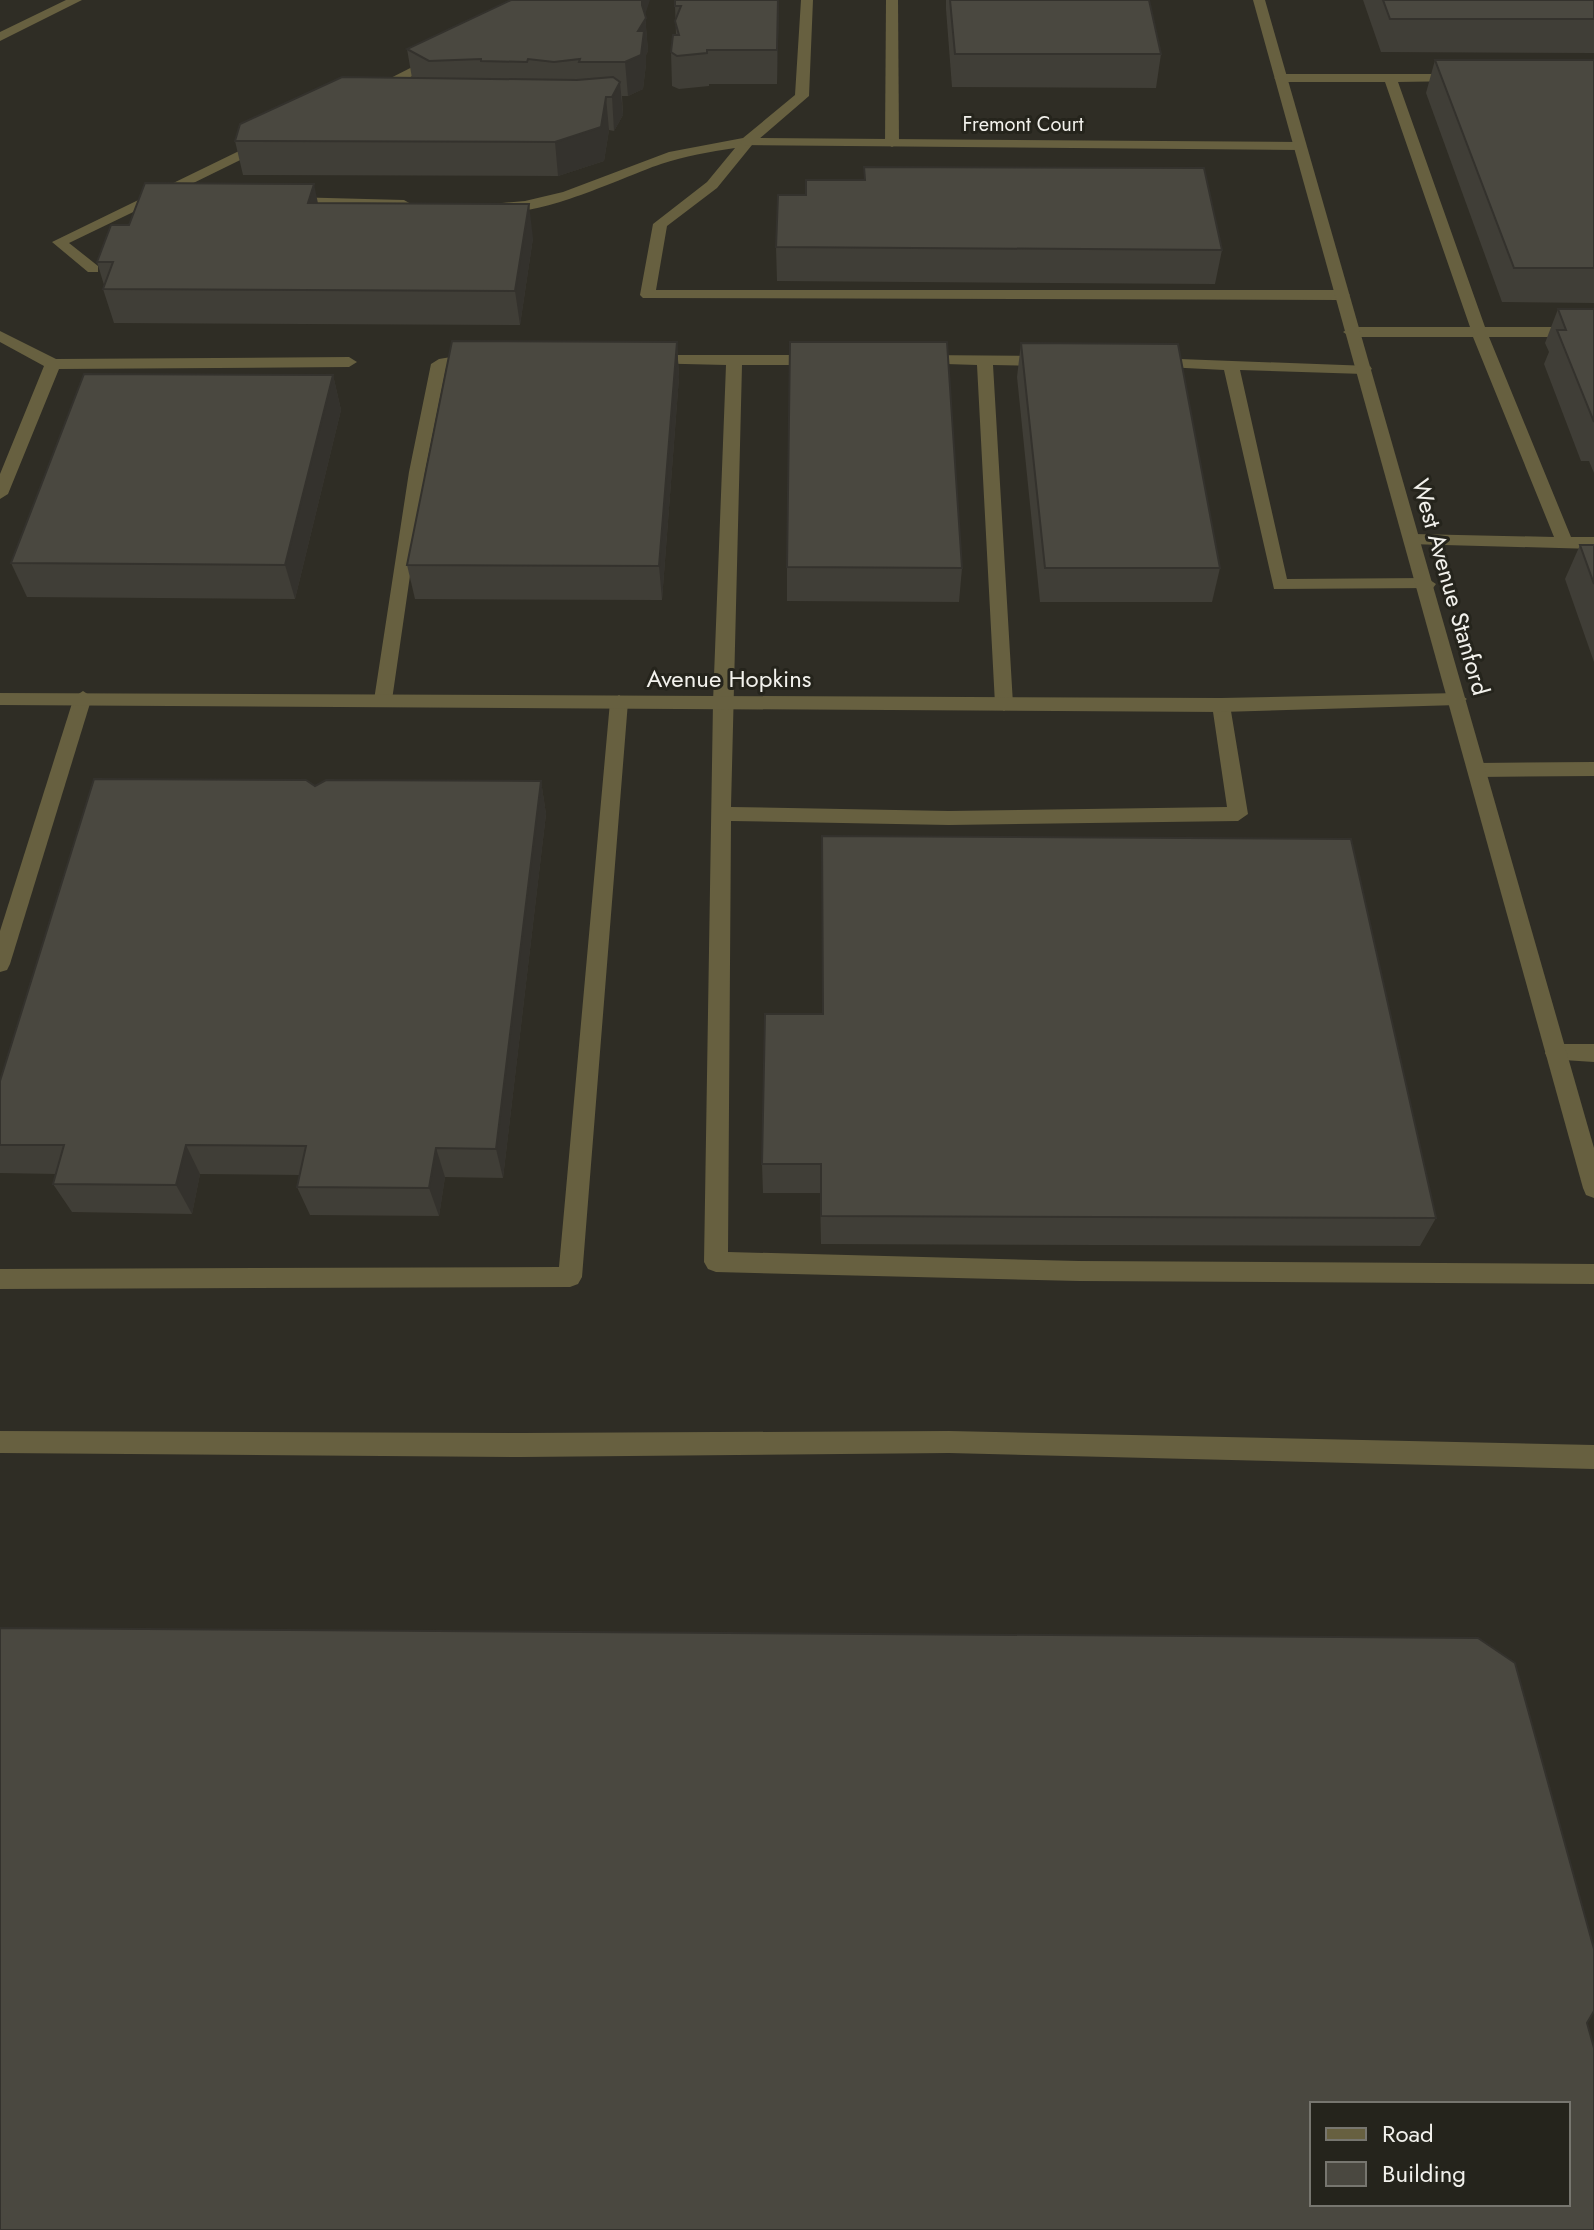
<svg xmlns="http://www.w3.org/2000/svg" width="1594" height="2230" font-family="Jost,sans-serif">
<rect width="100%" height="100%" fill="#2f2d25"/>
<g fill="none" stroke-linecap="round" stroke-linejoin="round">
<g fill="#676040" fill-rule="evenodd">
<path d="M 66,0 L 82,0 L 0,41 L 0,32 Z"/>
<path d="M 801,0 L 813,0 L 809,96 L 752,145 L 717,188 L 667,226 L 656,290 L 1342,290 L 1350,295 L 1342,300 L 643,298 L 640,295 L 653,224 L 707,182 L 735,148 C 709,152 685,156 661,164 C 630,174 520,227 495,207 L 502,203 L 525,201 L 563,192 L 669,152 L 743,138 L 795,95 Z"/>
<path d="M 886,0 L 898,0 L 899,143 L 892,147 L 885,143 Z"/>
<path d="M 430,58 L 442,61 L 377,94 L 365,91 Z"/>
<path d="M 1457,74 L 1462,75 L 1462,81 L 1398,82 L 1485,327 L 1594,327 L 1594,337 L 1489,337 L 1571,537 L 1594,537 L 1594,549 L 1408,544 L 1405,540 L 1408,536 L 1414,534 L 1554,537 L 1473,337 L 1351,337 L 1343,332 L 1351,327 L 1470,327 L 1385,82 L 1281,82 L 1274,78 L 1281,74 Z"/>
<path d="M 266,138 L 273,142 L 271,145 L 169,195 L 169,201 L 154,202 L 69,243 L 98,266 L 98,272 L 88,272 L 52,242 Z"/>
<path d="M 290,197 L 404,200 L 411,204 L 404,208 L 285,204 L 283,201 Z"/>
<path d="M 0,331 L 56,359 L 349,357 L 357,362 L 349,367 L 59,369 L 8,494 L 0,499 L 0,474 L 44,366 L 0,342 Z"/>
<path d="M 475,353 L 481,355 L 481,361 L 446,368 L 425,472 L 392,700 L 383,706 L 374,700 L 409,472 L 431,364 L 439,359 Z"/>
<path d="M 649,355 L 819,355 L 827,360 L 819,365 L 742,365 L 731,807 L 949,811 L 1227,807 L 1212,705 L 1221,698 L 1230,705 L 1248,814 L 1238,821 L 949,825 L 731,821 L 728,1252 L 1079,1261 L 1594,1264 L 1594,1284 L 1079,1281 L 716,1272 L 708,1269 L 704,1262 L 713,702 L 726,365 L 643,363 L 641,360 Z"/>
<path d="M 921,355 L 1047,356 L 1055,361 L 1047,366 L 993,365 L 1013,704 L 1004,711 L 995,704 L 977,365 L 915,363 L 913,360 Z"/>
<path d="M 1153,358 L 1370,366 L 1372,369 L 1364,374 L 1240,370 L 1287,579 L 1427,578 L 1436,584 L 1433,588 L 1274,589 L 1224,370 L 1147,366 L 1145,363 Z"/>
<path d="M 83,691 L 92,697 L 10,964 L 7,970 L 0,972 L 0,931 L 74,697 Z"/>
<path d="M 619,695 L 628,702 L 582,1277 L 578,1284 L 570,1287 L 0,1289 L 0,1269 L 559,1267 L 610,702 Z"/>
<path d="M 1594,762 L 1594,776 L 1477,777 L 1467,770 L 1477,763 Z"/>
<path d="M 1556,1044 L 1594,1044 L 1594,1062 L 1548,1059 L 1545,1053 L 1548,1047 Z"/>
<path d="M 0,1431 L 522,1433 L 949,1431 L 1594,1445 L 1594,1469 L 949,1453 L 522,1457 L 0,1453 Z"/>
</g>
<g fill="#676040" fill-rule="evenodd">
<path d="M 747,138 L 1299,142 L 1306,146 L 1299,150 L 742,145 L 740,142 Z"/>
<path d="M 0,693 L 1221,698 L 1458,693 L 1467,699 L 1458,705 L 1221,712 L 0,705 Z"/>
</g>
<path fill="#676040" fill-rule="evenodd" d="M 1253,0 L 1265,0 L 1594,1148 L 1594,1198 L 1586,1195 L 1583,1188 Z"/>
</g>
<g fill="#403e37">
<path d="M 779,0 L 777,84 L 709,84 L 709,86 L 679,89 L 672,86 L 671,52 L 676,35 L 675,6 Z"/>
<path d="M 946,0 L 1149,0 L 1161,54 L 1156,88 L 952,87 L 946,9 Z"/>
<path d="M 1363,0 L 1594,0 L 1594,53 L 1381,52 Z"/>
<path d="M 645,15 L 648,51 L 646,55 L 646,64 L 643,89 L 628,96 L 622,96 L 623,115 L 614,131 L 609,130 L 604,161 L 558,176 L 243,175 L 235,141 L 412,78 L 407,49 Z"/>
<path d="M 1435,60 L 1594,60 L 1594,303 L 1502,302 L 1426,93 Z"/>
<path d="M 864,167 L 1222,250 L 1215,284 L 777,281 L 776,247 L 806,195 L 864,180 Z"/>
<path d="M 318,203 L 533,238 L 520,325 L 114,323 L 103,289 L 104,285 L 97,262 L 129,225 Z"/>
<path d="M 1558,309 L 1594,309 L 1594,473 L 1589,461 L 1581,461 L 1544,364 L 1549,352 L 1545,343 Z"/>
<path d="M 677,342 L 679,377 L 662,600 L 415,599 L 407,565 Z"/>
<path d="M 1021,343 L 1220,568 L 1212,602 L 1040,602 L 1017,377 Z"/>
<path d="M 333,375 L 341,410 L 295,599 L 27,597 L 11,563 Z"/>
<path d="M 1580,545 L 1594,545 L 1594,662 L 1565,579 Z"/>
<path d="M 787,567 L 962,568 L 959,602 L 787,601 Z"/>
<path d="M 541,781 L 546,814 L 503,1178 L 445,1177 L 439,1216 L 310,1215 L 297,1187 L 300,1175 L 200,1174 L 192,1214 L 72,1212 L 53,1184 L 56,1174 L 0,1173 L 0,1081 L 315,786 Z"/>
<path d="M 822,836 L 1436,1218 L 1420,1246 L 821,1244 L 820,1193 L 763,1193 L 762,1164 L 822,1014 Z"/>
</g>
<g fill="#34322d">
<path d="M 642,0 L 650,0 L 645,15 L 648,51 L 646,55 L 646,64 L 643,89 L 628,96 L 625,62 Z"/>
<path d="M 778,0 L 779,0 L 777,84 L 777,50 Z"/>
<path d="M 620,82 L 623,115 L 614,131 L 612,97 Z"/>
<path d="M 606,97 L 609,130 L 604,161 L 558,176 L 555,142 Z"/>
<path d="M 314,184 L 321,218 L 308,203 Z"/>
<path d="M 529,204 L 533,238 L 520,325 L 515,291 Z"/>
<path d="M 677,342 L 679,377 L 662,600 L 659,566 Z"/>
<path d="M 333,375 L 341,410 L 295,599 L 285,565 Z"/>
<path d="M 541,781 L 546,814 L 503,1178 L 496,1149 Z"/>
<path d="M 186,1145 L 200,1174 L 192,1214 L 176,1185 Z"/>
<path d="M 436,1148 L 445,1177 L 439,1216 L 429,1188 Z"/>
</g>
<g fill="#4a4840" stroke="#34322d" stroke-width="2" fill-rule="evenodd">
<path d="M 511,0 L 642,0 L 642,5 L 646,18 L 638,31 L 644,31 L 641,55 L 625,62 L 579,62 L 580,59 L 554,62 L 528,59 L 527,62 L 481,61 L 481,59 L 429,61 L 407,49 Z"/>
<path d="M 675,0 L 778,0 L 777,50 L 707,50 L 707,53 L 677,56 L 671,52 L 673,35 L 679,35 L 675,21 L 681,6 L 675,6 Z"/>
<path d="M 950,0 L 1149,0 L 1161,54 L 955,54 Z"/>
<path d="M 1383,0 L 1594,0 L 1594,19 L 1390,19 Z"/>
<path d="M 1435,60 L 1594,60 L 1594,268 L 1514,268 Z"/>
<path d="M 342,77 L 577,80 L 613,77 L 620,82 L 612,97 L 606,97 L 601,127 L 555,142 L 235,141 L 240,124 Z"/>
<path d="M 864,167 L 1204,168 L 1222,250 L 776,247 L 778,195 L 806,195 L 806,180 L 865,180 Z"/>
<path d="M 145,183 L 314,184 L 308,203 L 529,204 L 515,291 L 103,289 L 113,262 L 97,262 L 111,225 L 129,225 Z"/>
<path d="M 1558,309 L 1594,309 L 1594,422 L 1557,330 L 1566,330 Z"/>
<path d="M 452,341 L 677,342 L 659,566 L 407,565 Z"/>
<path d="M 790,342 L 947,342 L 962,568 L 787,567 Z"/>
<path d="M 1021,343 L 1178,344 L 1220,568 L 1045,568 Z"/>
<path d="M 84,374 L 333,375 L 285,565 L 11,563 Z"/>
<path d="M 1580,545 L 1594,545 L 1594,584 Z"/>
<path d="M 94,779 L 306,780 L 315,786 L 326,780 L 541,781 L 496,1149 L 436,1148 L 429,1188 L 297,1187 L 306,1146 L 186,1145 L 176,1185 L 53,1184 L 64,1145 L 0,1145 L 0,1081 Z"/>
<path d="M 822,836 L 1351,839 L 1436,1218 L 821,1216 L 821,1164 L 762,1164 L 765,1014 L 823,1014 Z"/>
<path d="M 0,1628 L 1478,1638 L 1515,1663 L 1594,1949 L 1594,2011 L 1587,2023 L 1594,2048 L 1594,2230 L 0,2230 ZM 1312,2104 L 1568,2104 L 1568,2204 L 1312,2204 Z"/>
</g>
<g text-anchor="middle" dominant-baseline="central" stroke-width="6" stroke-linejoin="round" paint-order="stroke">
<g font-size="20" fill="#f2f1ec" stroke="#25241c">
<text x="1023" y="124">Fremont Court</text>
</g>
<g font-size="24" fill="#f2f1ec" stroke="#25241c">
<text transform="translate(1451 587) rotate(74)">West Avenue Stanford</text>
<text x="729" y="678">Avenue Hopkins</text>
</g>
</g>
<rect x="1310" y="2102" width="260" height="104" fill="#25241c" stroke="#77766f" stroke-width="2"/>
<rect x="1326" y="2128" width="40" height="12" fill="#676040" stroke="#77766f" stroke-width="2"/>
<text x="1382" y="2142" font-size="24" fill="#f2f1ec">Road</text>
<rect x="1326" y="2162" width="40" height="24" fill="#4a4840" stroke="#77766f" stroke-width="2"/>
<text x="1382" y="2182" font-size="24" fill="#f2f1ec">Building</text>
</svg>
